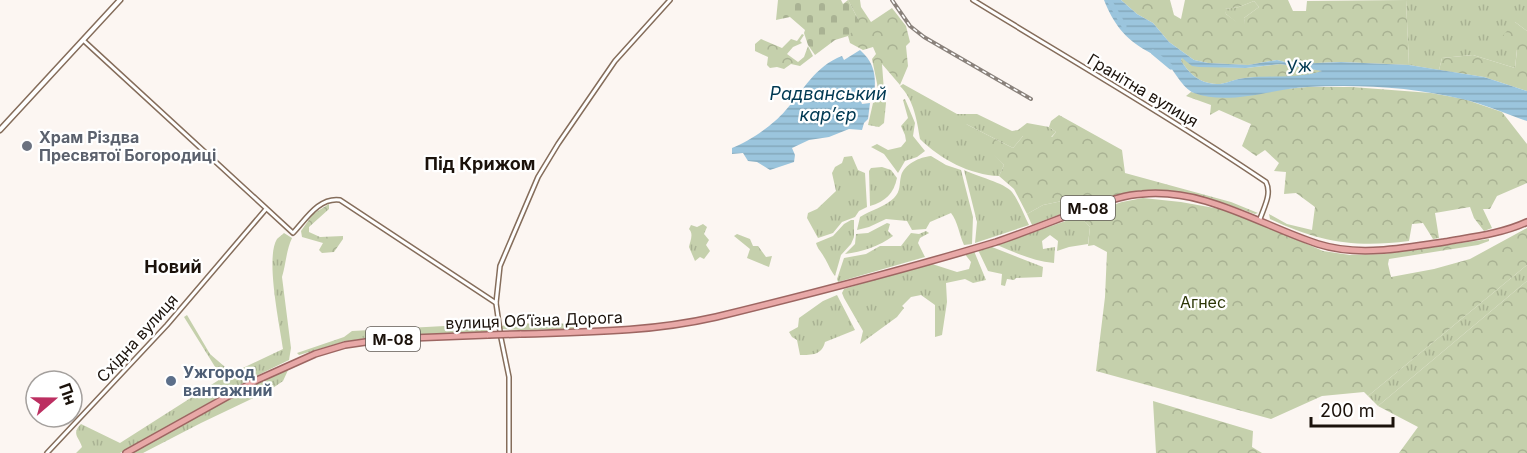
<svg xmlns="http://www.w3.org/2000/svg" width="1527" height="453" font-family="Inter,sans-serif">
<defs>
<pattern id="grass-tufts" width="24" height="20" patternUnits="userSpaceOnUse" patternTransform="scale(1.5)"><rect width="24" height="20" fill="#c5d0ac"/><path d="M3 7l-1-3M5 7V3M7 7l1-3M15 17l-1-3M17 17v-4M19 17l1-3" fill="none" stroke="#a9b293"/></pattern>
<pattern id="forest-crowns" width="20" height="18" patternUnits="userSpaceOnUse" patternTransform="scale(1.5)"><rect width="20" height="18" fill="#c5d0ac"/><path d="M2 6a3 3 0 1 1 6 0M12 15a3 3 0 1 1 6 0" fill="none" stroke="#a9b293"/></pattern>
<pattern id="cemetery-stones" width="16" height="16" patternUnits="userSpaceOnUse" patternTransform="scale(1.5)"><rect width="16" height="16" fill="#c5d0ac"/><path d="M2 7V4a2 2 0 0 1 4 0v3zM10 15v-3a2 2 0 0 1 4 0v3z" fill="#a9b293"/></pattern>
<pattern id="water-rules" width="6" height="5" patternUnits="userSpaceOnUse" patternTransform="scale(1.5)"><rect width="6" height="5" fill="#9bc5dd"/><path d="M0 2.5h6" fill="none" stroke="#85a8bc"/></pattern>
</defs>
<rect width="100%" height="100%" fill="#fcf6f2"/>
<g fill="url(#grass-tufts)">
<path d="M 1406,0 L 1527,0 L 1527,31 L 1515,22 L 1517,49 L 1515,68 L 1473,55 L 1442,58 L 1439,70 L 1409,65 Z"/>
<path d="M 1254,1 L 1259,7 L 1244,18 L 1246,30 L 1237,32 L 1232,27 L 1236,22 L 1226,14 L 1224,9 L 1239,7 Z"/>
<path d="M 903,84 L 957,114 L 977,114 L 1012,131 L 1018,130 L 1027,123 L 1049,127 L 1056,132 L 1051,137 L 1023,136 L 1013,148 L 966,124 L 1004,165 L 999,176 C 970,175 940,159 920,139 C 917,121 914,100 900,86 Z"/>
<path d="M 884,99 L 886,103 L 884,123 L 879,127 L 868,125 L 873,103 Z"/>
<path d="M 905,99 L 915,123 L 913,136 L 925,151 L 917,157 L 905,161 L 898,173 L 884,154 L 871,147 L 877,144 L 888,150 L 901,147 L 906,141 L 905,135 L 901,126 L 908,118 L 903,100 Z"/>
<path d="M 852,156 L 858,170 L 865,173 L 867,207 L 859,211 L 855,217 L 842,222 L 833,233 L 818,238 L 807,218 L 808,213 L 817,209 L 836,191 L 832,173 L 835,167 L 842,163 L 844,157 Z"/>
<path d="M 931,156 L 946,165 L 961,170 L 973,217 L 972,244 L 964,245 C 959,234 958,222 951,213 L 930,222 L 926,229 L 912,230 L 907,221 L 886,219 L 869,227 L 857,230 L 860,217 C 871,210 885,207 894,198 C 901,191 899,184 901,176 C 904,164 920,157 931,156 Z"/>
<path d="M 882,167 L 891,170 L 897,178 C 894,193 885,202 870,206 L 869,171 L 871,168 Z"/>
<path d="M 964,170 C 976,176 1005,183 1012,192 C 1019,201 1024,215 1029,225 L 975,243 L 977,222 Z"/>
<path d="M 1086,196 L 1087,204 L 1032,225 L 1027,214 L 1043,205 Z"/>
<path d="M 1080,216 L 1090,227 L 1088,244 L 1069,247 L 1057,251 L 1058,241 L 1050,235 L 1042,241 L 1043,249 L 1055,247 L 1054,263 C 1033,261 1016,253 997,245 Z"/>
<path d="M 851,220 L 854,220 L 854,237 L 851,244 L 841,255 L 835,276 C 830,270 828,263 824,257 C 821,251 818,250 816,243 L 833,236 L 844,224 Z"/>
<path d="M 887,223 L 890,224 L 888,231 L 893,236 C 880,246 862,252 845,254 L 855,244 L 856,234 L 868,233 Z"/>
<path d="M 703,224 L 707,227 L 704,234 L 709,240 L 706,245 L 710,251 L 704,259 L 700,257 L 695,261 L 689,247 C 690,241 694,234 689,229 L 691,225 L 697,227 Z"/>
<path d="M 926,231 L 929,233 L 920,238 L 918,243 L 925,257 L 838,282 L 837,279 L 844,258 L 866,254 L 880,246 L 901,246 L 911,233 L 919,234 Z"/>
<path d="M 284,233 L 292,238 C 286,251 286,264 282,277 L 291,348 L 289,360 L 256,376 L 120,453 L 76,453 L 82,447 C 79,437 71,434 81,424 L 120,443 L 222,378 L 184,317 L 187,315 L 210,354 L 225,367 L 228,375 L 283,349 C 280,326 265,258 277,239 C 279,237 282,235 284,233 Z"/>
<path d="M 737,234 L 750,239 L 753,246 L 758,246 L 766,257 L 772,256 L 769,267 L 747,258 L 750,249 L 734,236 Z"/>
<path d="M 992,247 L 1043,267 L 1042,277 L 1016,278 L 1014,280 L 1007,279 L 1005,286 L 1001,285 L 1002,274 L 988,271 L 978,250 Z"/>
<path d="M 974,251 L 986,280 L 973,283 L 965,279 L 946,283 L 947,302 L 942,335 L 935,337 L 935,305 L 921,295 L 911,297 L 902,306 L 904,308 L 897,317 L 860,344 L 863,331 L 844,298 L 842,293 L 844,289 L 929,263 L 957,272 L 969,269 L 971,262 L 964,253 Z"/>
<path d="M 1527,265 L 1527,281 L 1378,406 L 1368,396 Z"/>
<path d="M 837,295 L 855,330 L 825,342 C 822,355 812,355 800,355 L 797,340 L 792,337 L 789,332 L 798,327 L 799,318 L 823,301 Z"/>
<path d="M 547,323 L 578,324 L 580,329 L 520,330 L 502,329 L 502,326 C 517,321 532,325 547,323 Z"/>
<path d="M 463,325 L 482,325 L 492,329 L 491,331 L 481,332 L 379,336 L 343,342 L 299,355 L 297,353 L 344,337 L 352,331 Z"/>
<path d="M 289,368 L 283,381 L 270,390 L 201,423 L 143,453 L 132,453 L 264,380 Z"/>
</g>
<g fill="url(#forest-crowns)" fill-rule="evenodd">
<path d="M 848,0 L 860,0 L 861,7 L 871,22 L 892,8 L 906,26 L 910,42 L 906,46 L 908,66 L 900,85 L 882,64 L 884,91 L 878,88 L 872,59 L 876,54 L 873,47 L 863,50 L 850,43 L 848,36 L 858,19 Z"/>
<path d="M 1121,0 L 1170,0 L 1174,15 L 1181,19 L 1185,0 L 1288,0 L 1293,11 L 1306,11 L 1307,1 L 1406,0 L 1409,65 L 1341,62 L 1293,64 L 1277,60 L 1248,65 L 1208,63 L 1194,60 L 1169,42 L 1153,23 L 1137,14 ZM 1254,1 L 1259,7 L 1244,18 L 1245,29 L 1241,27 L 1237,31 L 1233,27 L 1237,22 L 1226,14 L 1225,9 L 1239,7 Z"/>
<path d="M 1515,22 L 1527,31 L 1527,91 L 1484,77 L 1439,70 L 1442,58 L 1473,55 L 1515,68 L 1517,50 L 1505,48 L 1499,40 Z"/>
<path d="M 802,34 L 804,35 L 800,41 L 802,43 L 793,47 L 787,54 L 798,62 L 804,57 L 808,46 L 813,56 L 800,66 L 791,64 L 784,69 L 777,67 L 770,68 L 767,65 L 768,57 L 755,51 L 755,44 L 761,39 L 782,48 L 791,39 L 797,41 Z"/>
<path d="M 1182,57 L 1218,67 L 1246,68 L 1280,64 L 1323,71 C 1299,80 1271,76 1245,78 C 1232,79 1223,87 1209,83 C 1195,80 1189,72 1181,61 Z"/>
<path d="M 1307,87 L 1352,87 L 1431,93 L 1464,99 L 1502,112 L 1527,144 L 1527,183 L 1497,196 L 1490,209 L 1483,209 L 1492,228 L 1484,231 L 1474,218 L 1470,207 L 1435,213 L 1439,238 L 1433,239 L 1423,223 L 1412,224 L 1409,241 C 1355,248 1319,242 1270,219 L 1269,214 L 1287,224 L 1312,230 L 1315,207 L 1296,193 L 1284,194 L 1286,172 L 1274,171 L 1279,163 L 1265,150 L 1256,156 L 1242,146 L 1251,124 L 1219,110 L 1210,115 L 1211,105 L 1186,96 L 1191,92 L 1208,96 Z"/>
<path d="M 1059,115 L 1122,150 L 1125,173 L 1231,202 L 1258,213 L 1255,214 C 1218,201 1175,185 1136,191 C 1119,194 1103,200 1087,204 L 1086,196 L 1043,205 L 1027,214 L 1014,189 L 999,176 L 1004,165 L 975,136 L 963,133 L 966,124 L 1013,148 L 1023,136 L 1033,129 L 1052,137 L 1056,132 L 1049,127 L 1051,121 Z"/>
<path d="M 1143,198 L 1181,202 L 1220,209 L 1250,219 L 1323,251 L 1350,255 L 1384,254 L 1489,239 L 1489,241 L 1478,245 L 1389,259 L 1388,264 L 1391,277 L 1434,269 L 1470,259 L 1527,228 L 1527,265 L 1368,396 L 1364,392 L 1322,396 L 1271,419 L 1096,371 L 1105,297 L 1107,252 L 1094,245 L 1088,246 L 1090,227 L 1080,216 L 1122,202 Z"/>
<path d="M 329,204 L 329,209 L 309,227 L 309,232 L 320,237 L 343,236 L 343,239 L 334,252 L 322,253 L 319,250 L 323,243 L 302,237 L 301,231 L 313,214 Z"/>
<path d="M 1527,281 L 1527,453 L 1399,453 L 1418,427 L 1378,406 Z"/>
<path d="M 1153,401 L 1253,431 L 1252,447 L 1262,453 L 1156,453 Z"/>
</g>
<path fill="url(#cemetery-stones)" d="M 778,0 L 841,0 L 843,4 L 848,0 L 858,19 L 858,26 L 848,36 L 835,40 L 815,55 L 808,45 L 804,33 L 805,30 L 790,17 L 776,20 Z"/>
<g fill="url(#water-rules)" fill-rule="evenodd">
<path d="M 1104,0 L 1121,0 L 1137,14 L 1153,23 L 1169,42 L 1194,60 L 1208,63 L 1248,65 L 1277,60 L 1293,64 L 1341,62 L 1409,65 L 1484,77 L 1527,91 L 1527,121 C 1506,114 1484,104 1462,99 C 1413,87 1358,84 1307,87 C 1271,89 1229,106 1194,93 C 1182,88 1175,71 1166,62 C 1160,57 1154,55 1147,51 C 1125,39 1113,23 1104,0 ZM 1182,58 L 1192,66 L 1199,67 L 1246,68 L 1280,64 L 1322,71 C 1298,79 1271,75 1245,78 C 1232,79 1222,87 1209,83 C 1195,80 1189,72 1181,61 Z"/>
<path d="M 860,50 C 876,64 876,78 874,97 L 861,101 L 862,104 L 870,103 L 868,119 L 864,123 L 862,130 L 849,129 L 829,137 L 809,140 L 792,148 L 795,155 L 794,162 L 770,170 L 757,162 L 748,161 L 743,153 L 732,154 L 732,148 C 749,142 774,124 785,111 C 803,91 815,66 842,56 L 844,60 Z"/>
</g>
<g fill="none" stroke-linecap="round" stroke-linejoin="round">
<g stroke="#9bc5dd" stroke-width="5">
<path d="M 1109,0 L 1124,26"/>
<path d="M 1153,52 L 1171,67"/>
</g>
<defs>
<g id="tertiary">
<path d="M 973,0 C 1071,60 1171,118 1266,182 C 1272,194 1264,207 1260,219"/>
<path d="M 83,40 L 293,233 C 306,219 319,197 340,200 L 496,303"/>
<path d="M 500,331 L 496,303 L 500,266 L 538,177 L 558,144 L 615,61 L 670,0"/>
<path d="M 501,338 L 509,377 L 509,453"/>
<path d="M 47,453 L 167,325 L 266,209"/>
</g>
<path id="secondary" d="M 0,130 L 120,0"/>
<g id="trunk">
<path d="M 520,334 C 588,332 650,332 716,317 C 810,294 904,270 996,242 C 1026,232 1055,220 1085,209 C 1103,203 1122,195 1142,194 C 1205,188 1260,225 1318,244 C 1359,257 1402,248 1444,242 C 1472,237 1501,234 1527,222"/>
<path d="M 126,453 L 257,380 L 315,354 L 345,345 L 386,339 L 488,335"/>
</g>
</defs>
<use href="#tertiary" stroke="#856d5b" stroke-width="6"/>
<use href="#secondary" stroke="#856d5b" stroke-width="7"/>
<use href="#trunk" stroke="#9d6662" stroke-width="8"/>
<use href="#tertiary" stroke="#fff" stroke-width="3"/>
<use href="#secondary" stroke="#fff" stroke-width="4"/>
<use href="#trunk" stroke="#e8a8a7" stroke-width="5"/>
<defs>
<path id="rail" d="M 892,0 L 910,26 L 924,37 L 1031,99"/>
</defs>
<use href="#rail" stroke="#8a827c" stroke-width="4"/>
<use href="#rail" stroke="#fff" stroke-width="1.5" stroke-dasharray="4.5" stroke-linecap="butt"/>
<defs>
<path id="trunk-bridge" d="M 488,335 L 520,334"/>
</defs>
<use href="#trunk-bridge" stroke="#9d6662" stroke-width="8" stroke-linecap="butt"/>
<use href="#trunk-bridge" stroke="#e8a8a7" stroke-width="5"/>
</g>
<circle fill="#6b7280" stroke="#fff" stroke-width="2" cx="27" cy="146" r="6"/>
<circle fill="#5c6f8a" stroke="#fff" stroke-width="2" cx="171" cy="381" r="6"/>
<g text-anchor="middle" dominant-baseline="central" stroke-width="4.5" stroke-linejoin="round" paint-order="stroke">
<g fill="#fff" stroke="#5f5954" stroke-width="1.5">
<rect x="1061" y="196" width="54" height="24" rx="4.5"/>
<rect x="366" y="327" width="54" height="24" rx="4.5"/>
</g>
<g font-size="15" font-weight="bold" fill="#1b120b">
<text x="1088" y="208">М-08</text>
<text x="393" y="339">М-08</text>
</g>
<g font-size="16" fill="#1b120b" stroke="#fff">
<text transform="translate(1143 90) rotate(31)">Гранітна вулиця</text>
<text transform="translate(534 320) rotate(-2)">вулиця Обʼїзна Дорога</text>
<text transform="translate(137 338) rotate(-48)">Східна вулиця</text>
</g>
<g font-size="16" font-weight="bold" fill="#5b616d" stroke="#fff" text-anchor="start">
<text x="39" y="137">Храм Різдва<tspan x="39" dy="18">Пресвятої Богородиці</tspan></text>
</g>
<g font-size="16" fill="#2c3606" stroke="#fff">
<text x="1203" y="302">Агнес</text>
</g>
<g font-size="16" font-weight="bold" fill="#4e5e75" stroke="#fff" text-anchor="start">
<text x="183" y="372">Ужгород<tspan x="183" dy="18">вантажний</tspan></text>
</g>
<g font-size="18" font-style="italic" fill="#003952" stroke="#fff">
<text transform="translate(1299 66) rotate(-7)">Уж</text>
<text x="828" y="93">Радванський<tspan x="828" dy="21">карʼєр</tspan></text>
</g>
<g font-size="18" font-weight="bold" fill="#1b120b" stroke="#fff">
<text x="480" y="163">Під Крижом</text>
<text x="173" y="266">Новий</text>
</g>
</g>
<g transform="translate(54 399) rotate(70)"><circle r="28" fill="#ffffff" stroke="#a4a09d" stroke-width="1.5"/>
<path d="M0-4.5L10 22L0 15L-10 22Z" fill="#bc2f61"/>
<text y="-9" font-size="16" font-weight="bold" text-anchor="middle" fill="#1b120b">Пн</text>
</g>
<path d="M1311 417v9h82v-9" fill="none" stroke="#1b120b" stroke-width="3"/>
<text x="1320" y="417" font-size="18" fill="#1b120b" stroke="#ffffff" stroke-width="4.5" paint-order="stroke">200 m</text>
</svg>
